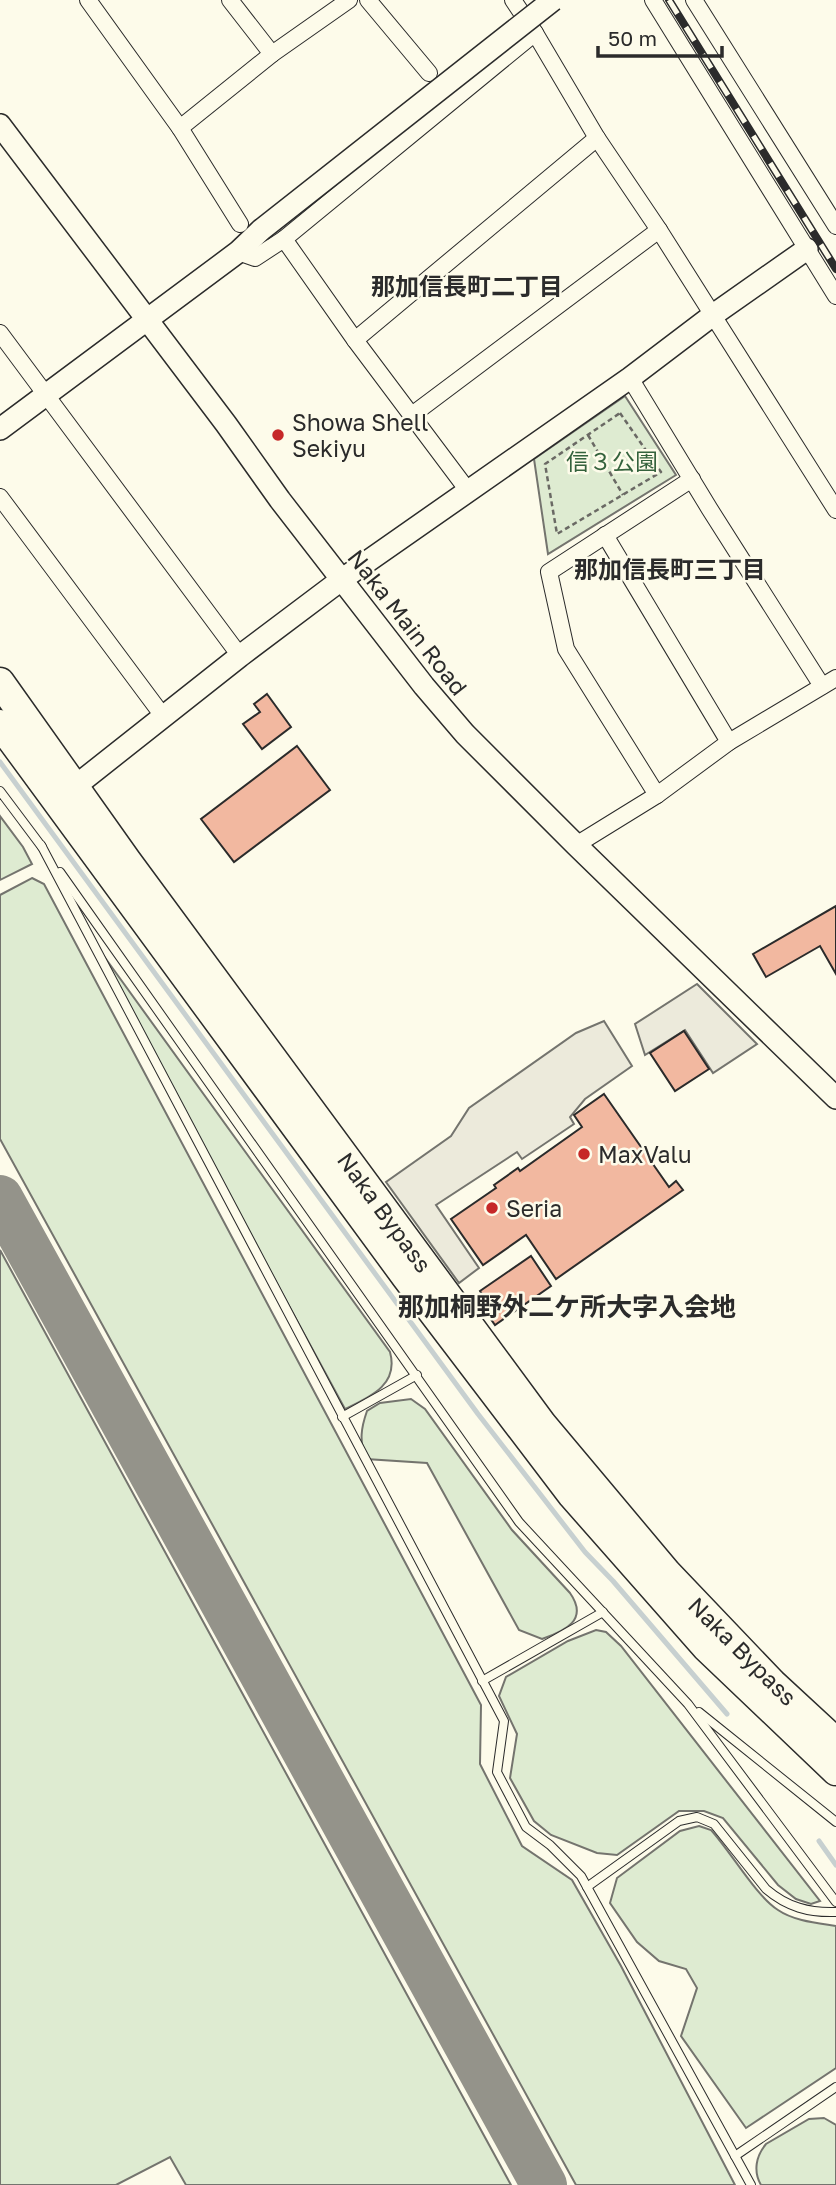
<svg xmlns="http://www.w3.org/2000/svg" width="836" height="2185" font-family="'Golos Text','Noto Sans JP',sans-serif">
<rect width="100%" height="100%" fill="#fdfbea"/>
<g fill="#deebd1" stroke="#74746e" stroke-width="2">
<path d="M 625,396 L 676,475 L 548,554 L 534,459 Z"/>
<path d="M 0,816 L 23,847 L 32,864 L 0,880 Z"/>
<path d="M 32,878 L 44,884 L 481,1705 L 480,1764 L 522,1846 L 572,1880 L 621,1966 L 735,2185 L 576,2185 L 0,1139 L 0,895 Z"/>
<path d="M 98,948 L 390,1352 C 399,1385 370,1397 345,1409 L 96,951 Z"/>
<path d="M 0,1250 L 511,2185 L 186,2185 L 170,2157 L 116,2185 L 0,2185 Z"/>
<path d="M 411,1399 L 425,1409 L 512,1530 L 570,1593 C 589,1620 565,1631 542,1639 L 519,1630 L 427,1463 L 366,1459 C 359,1441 361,1428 367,1411 L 380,1403 Z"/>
<path d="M 596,1630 L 606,1632 L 621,1646 L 820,1901 L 811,1904 L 796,1899 L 778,1885 L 723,1818 L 704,1811 L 679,1811 L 617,1855 L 597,1853 L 551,1835 L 534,1821 L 510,1778 L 517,1734 L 499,1696 L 506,1677 L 568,1641 Z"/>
<path d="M 699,1826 L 711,1830 C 731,1852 756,1896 778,1910 C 794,1921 817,1923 836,1926 L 836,2068 L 746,2128 L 681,2036 L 697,1988 L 686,1969 L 659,1961 L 637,1942 L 610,1903 L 617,1878 L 680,1831 Z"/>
<path d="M 824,2118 L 836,2125 L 836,2185 L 761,2185 C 753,2171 756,2156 766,2144 L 809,2119 Z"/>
</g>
<g fill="#eceadb" stroke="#74746e" stroke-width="2">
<path d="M 697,984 L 757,1044 L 713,1073 L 685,1030 L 645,1055 L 635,1024 Z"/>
<path d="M 604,1021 L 632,1066 L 585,1099 L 570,1117 L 574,1124 L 522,1159 L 517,1152 L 436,1205 L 479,1268 L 459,1283 L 386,1182 L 451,1136 L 469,1108 L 576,1033 Z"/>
</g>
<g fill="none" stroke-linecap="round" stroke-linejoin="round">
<g stroke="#c7d0d0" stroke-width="5">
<path d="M 0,762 L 478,1414 L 585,1552 L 613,1581 L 727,1714"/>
<path d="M 819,1841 L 836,1865"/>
</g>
<path stroke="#94938a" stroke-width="46" d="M 0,1198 L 544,2185"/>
</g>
<g fill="#f2b8a0" stroke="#2b2b2b" stroke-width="2">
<path d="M 267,694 L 291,727 L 262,749 L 243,724 L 260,712 L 254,704 Z"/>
<path d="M 297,746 L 330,790 L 234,862 L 201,819 Z"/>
<path d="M 836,906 L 836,974 L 820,946 L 766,977 L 753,954 Z"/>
<path d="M 684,1031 L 709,1069 L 675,1091 L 650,1053 Z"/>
<path d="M 604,1094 L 669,1187 L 676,1181 L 683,1190 L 556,1279 L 526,1235 L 483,1265 L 451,1219 L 496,1188 L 494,1185 L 518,1168 L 520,1171 L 582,1127 L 574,1115 Z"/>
<path d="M 531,1256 L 551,1286 L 495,1325 L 483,1308 L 488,1304 L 480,1291 Z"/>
</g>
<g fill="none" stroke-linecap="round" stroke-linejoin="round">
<defs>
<g id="lane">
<path d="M 0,791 L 42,847"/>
<path d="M 41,845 L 504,1721 L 497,1772 L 526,1827 L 550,1845 L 581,1876 L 751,2185"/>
<path d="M 60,872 L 519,1522 L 688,1704 L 836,1902"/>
<path d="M 342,1417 L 417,1375"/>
<path d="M 482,1681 L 603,1612"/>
<path d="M 699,1712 L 836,1822"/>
<path d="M 587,1887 L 679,1821 L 697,1817 L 714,1824 L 766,1889 C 787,1907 809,1913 836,1912"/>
<path d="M 735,2156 L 836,2087"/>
</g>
<g id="street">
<path d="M 88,0 L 180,128 L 240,224"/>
<path d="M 230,0 L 272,54"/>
<path d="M 368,0 L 429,73"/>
<path d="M 513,0 L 535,33 L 597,138 L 659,230 L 836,510"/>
<path d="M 653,0 L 836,296"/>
<path d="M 694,0 L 836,226"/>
<path d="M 180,128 L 272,54 L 349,0"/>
<path d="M 284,239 L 535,33"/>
<path d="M 238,252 L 255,258 L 284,239 L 355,340 L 469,492"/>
<path d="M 0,333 L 240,656"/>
<path d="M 355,340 L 597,138"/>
<path d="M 630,378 L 709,508 L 822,686"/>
<path d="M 412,415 L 659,230"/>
<path d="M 0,497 L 163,716"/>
<path d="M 605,535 L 729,742"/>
<path d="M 657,795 L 566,649 L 549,572 L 692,479"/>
<path d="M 576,845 L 657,795 L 729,742 L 836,678"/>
</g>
<g id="secondary">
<path d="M 0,125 L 226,424 L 280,500 L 424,686 L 465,734 L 576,845 L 836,1098"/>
<path d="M 0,429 L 238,252 L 261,230"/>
<path d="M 73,788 L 240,656 L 341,580 L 630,378 L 713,315 L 807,249"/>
</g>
<g id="highway">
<path d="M 0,682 L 127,861 L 542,1424 L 667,1573 L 772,1683 L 836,1742"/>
<path d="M 0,724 L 406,1277 L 572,1495 L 706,1647 L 836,1771"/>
</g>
</defs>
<use href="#lane" stroke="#2b2b2b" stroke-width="10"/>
<use href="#street" stroke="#2b2b2b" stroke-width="18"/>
<use href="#secondary" stroke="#2b2b2b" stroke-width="24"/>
<use href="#highway" stroke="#2b2b2b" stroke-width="31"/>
<g stroke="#6a6964" stroke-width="2.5" stroke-dasharray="5 3.5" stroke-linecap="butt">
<path d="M 620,413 L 661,472 L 557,534 L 545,464 Z"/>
<path d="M 588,435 L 623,495"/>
</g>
<use href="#lane" stroke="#fdfbea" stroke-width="8"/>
<use href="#street" stroke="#fdfbea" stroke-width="16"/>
<use href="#secondary" stroke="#fdfbea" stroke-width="21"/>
<use href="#highway" stroke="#fdfbea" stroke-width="28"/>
<defs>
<path id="rail" d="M 669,0 L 836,269"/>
</defs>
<use href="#rail" stroke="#2b2b2b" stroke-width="8"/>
<use href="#rail" stroke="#fdfbea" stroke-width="5" stroke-dasharray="16" stroke-linecap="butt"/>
<defs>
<path id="secondary-bridge" d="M 261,230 L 553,0"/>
</defs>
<use href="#secondary-bridge" stroke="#2b2b2b" stroke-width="24" stroke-linecap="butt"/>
<use href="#secondary-bridge" stroke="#fdfbea" stroke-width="21"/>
</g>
<g fill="#c62828" stroke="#fdfbea" stroke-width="2.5">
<circle cx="278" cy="435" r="7"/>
<circle cx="584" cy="1154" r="7"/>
<circle cx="492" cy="1208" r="7"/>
</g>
<g text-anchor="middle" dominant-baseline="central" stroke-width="5" stroke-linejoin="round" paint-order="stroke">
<g font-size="23" fill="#2b2b2b" stroke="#fdfbea" text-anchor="start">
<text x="292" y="422">Showa Shell<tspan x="292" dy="26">Sekiyu</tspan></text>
<text x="598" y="1154">MaxValu</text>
<text x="506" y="1208">Seria</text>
</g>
<g font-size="23" fill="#34623c" stroke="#fdfbea">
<text x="612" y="461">信３公園</text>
</g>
<g font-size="23" fill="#2b2b2b" stroke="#fdfbea">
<text transform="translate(408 622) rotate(52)">Naka Main Road</text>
<text transform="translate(385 1212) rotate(54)">Naka Bypass</text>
<text transform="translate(743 1651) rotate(45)">Naka Bypass</text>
</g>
<g font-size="24" font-weight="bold" fill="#2b2b2b" stroke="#fdfbea">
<text x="467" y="285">那加信長町二丁目</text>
<text x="670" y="568">那加信長町三丁目</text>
</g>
<g font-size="26" font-weight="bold" fill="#2b2b2b" stroke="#fdfbea">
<text x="567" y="1306">那加桐野外二ケ所大字入会地</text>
</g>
</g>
<path d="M598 46v10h124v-10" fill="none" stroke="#2b2b2b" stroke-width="3.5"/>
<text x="608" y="46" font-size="21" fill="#2b2b2b" stroke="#fdfbea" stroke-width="5" paint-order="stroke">50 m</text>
</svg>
